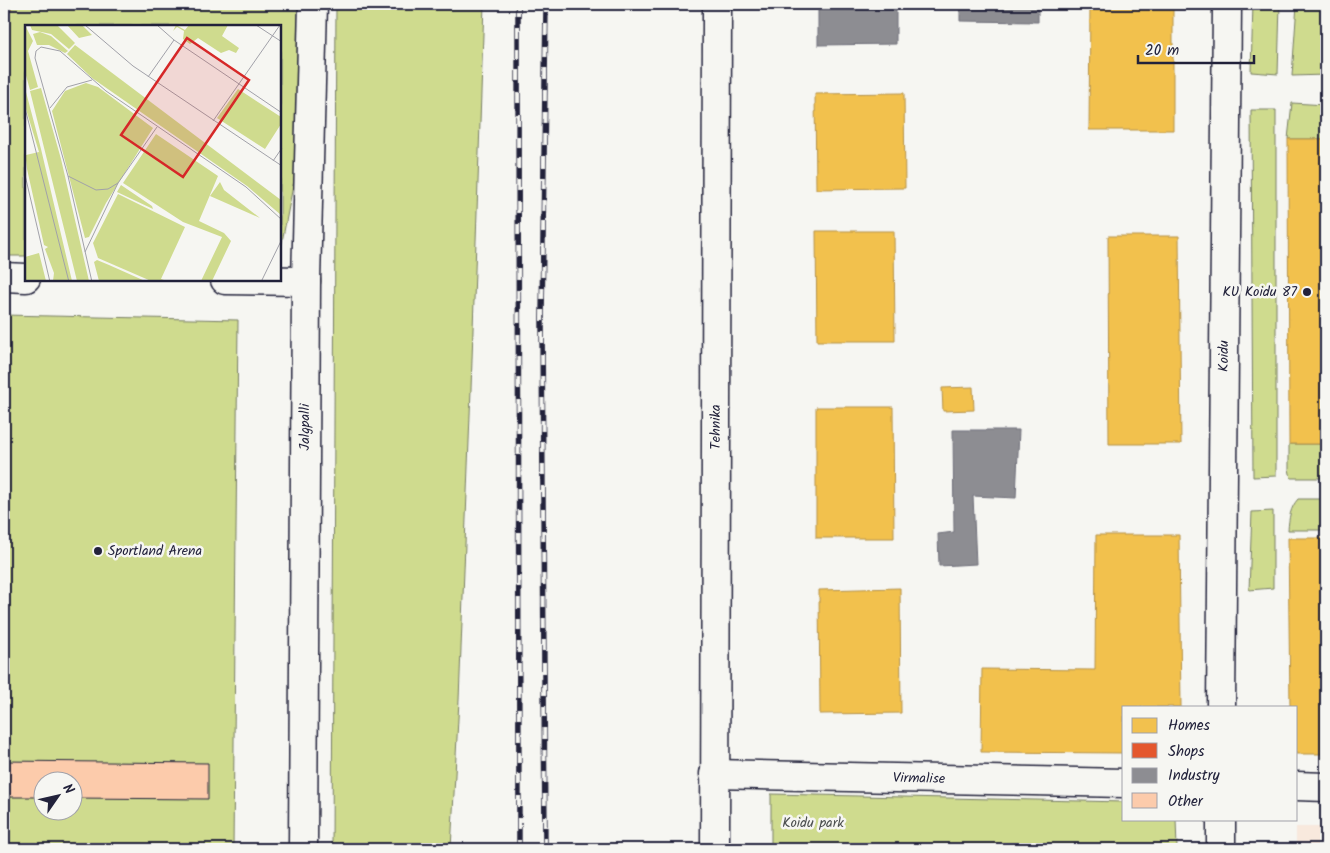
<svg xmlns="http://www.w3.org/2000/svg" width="1330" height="853" font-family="Kalam,sans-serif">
<rect width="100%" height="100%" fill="#f6f6f2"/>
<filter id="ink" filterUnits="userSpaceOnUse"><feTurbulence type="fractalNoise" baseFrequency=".02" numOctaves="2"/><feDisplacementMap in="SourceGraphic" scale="10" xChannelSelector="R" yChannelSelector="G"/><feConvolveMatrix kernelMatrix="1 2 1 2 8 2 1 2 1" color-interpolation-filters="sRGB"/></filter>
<g filter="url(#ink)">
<rect fill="#f8e9dd" x="1296" y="827" width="30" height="22"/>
<g fill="#cfdb8e" stroke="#787e64" fill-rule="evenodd">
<path d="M 4,4 L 301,4 L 300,150 L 281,247 L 280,249 L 280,26 L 26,26 L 26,256 L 4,256 Z"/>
<path d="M 336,4 L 484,4 L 471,389 L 459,700 L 451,849 L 332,849 Z"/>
<path d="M 1253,4 L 1280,4 L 1278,74 L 1251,72 Z"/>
<path d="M 1297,4 L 1326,4 L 1326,75 L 1292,76 Z"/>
<path d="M 1292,103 L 1326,105 L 1326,139 L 1288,139 Z"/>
<path d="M 1251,110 L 1276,110 L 1276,476 L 1253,477 Z"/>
<path d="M 4,315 L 238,320 L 233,849 L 4,849 ZM 42,780 L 72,780 L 72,810 L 42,810 Z"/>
<path d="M 1289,444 L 1326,444 L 1326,478 L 1291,478 L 1289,469 Z"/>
<path d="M 1298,499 L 1326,499 L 1326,530 L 1288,530 C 1289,518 1290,508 1298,499 Z"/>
<path d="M 1273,511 L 1273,588 L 1249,590 L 1252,512 Z"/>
<path d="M 771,794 L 1124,802 L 1124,819 L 1176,819 L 1177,849 L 771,849 Z"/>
</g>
<g fill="#f2c14e" stroke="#b49148">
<path d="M 1090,4 L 1173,4 L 1173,130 L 1089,130 Z"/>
<path d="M 904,93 L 905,188 L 816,189 L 815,94 Z"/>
<path d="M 1288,139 L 1326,139 L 1326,444 L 1289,444 Z"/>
<path d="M 816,231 L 894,231 L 895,341 L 817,341 Z"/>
<path d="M 1108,236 L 1179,236 L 1181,444 L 1109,444 Z"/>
<path d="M 973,387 L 974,410 L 943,411 L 942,388 Z"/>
<path d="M 816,407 L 893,407 L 894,538 L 816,538 Z"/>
<path d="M 1096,535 L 1179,535 L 1181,707 L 1124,707 L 1124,753 L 981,752 L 982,669 L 1095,670 Z"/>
<path d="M 1288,538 L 1326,538 L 1326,754 L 1296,754 L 1296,707 L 1290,707 Z"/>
<path d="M 900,588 L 901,713 L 820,714 L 819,590 Z"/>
</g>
<path fill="#e4572e" stroke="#aa4732" d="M 4,4 L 15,4 L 4,16 Z"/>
<g fill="#8d8d92" stroke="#6d6d78">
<path d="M 818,4 L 896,4 L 896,44 L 818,45 Z"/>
<path d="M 960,4 L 1038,4 L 1038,22 L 960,21 Z"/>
<path d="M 953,430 L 1019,430 L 1016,498 L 973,496 L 976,564 L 939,566 L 938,534 L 954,532 Z"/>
</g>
<path fill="#fccbab" stroke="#22223b" d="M 4,761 L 208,763 L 208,799 L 72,798 L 72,780 L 42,780 L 42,797 L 4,797 Z"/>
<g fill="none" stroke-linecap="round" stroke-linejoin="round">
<defs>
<g id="street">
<path d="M 4,277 L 26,278"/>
<path d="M 225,280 L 306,281"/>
<path id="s1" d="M 1221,707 L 1227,4"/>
<path id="s2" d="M 714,774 L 1124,783"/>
<path d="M 1296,786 L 1326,787"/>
<path d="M 1221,819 L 1221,849"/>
<path id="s3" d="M 303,849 L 306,281 L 313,4"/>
</g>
<g id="secondary">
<path id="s4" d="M 715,849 L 717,4"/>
</g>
</defs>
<use href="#street" stroke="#22223b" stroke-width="31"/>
<use href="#secondary" stroke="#22223b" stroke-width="31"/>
<use href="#street" stroke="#f6f6f2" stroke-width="28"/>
<use href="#secondary" stroke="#f6f6f2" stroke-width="28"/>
<defs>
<g id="rail">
<path d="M 518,4 L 519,849"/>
<path d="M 545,849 L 542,318 L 546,4"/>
</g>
</defs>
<use href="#rail" stroke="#22223b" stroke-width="5.5"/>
<use href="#rail" stroke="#f6f6f2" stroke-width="4" stroke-dasharray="11" stroke-linecap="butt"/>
</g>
</g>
<g fill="#22223b" stroke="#f6f6f2" stroke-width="2">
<circle cx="1307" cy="292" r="5"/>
<circle cx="98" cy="551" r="5"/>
</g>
<g text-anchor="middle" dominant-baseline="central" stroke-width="5" stroke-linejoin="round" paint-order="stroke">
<g font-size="14" fill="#22223b" stroke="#f6f6f2" text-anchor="end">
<text x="1297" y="292">KU Koidu 87</text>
<text x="108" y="551" text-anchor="start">Sportland Arena</text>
</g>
<g font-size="14" fill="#22223b" stroke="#f6f6f2">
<text stroke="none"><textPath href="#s1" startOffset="351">Koidu</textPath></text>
<text stroke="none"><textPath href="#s3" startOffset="422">Jalgpalli</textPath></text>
<text stroke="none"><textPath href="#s4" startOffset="422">Tehnika</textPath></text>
<text stroke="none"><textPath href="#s2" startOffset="205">Virmalise</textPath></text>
</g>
<g font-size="14" fill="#4d5050" stroke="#f6f6f2">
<text x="813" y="823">Koidu park</text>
</g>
</g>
<g transform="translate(25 25)">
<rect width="256" height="256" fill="#f6f6f2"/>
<path d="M 0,0 L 8,16 L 3,26 L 13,62 L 5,65 L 0,47 ZM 5,0 L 32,0 L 50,18 L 44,24 L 26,9 L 7,5 ZM 42,0 L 57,0 L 67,10 L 54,13 ZM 151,0 L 160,5 L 164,0 L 203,0 L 197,11 L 214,23 L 211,28 L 204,25 L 196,28 L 173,13 L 165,19 L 158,14 L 159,6 L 152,2 L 148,6 ZM 15,7 L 26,11 L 43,26 L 40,28 L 24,20 L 12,20 L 8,9 ZM 50,20 L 256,175 L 256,190 L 222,161 L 67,53 L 42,29 ZM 61,58 L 73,62 L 128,103 L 81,178 L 64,212 L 60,213 L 27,86 L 40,66 ZM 16,63 L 36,134 L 64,256 L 52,256 L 5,66 ZM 213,64 L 256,92 L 256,99 L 240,124 L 192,93 ZM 1,67 L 16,124 L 47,256 L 28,256 L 29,248 L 20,224 L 23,222 L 19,220 L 2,144 L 0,126 L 1,130 L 14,127 L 0,81 ZM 131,109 L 193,151 L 174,196 L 199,208 L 206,216 L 187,256 L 176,256 L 197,212 L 158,197 L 98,158 ZM 195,157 L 199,165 L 235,193 L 185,171 ZM 96,160 L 127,181 L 128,184 L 92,167 ZM 93,169 L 160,202 L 136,254 L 142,256 L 126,256 L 73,233 L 68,218 ZM 14,228 L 21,256 L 0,256 L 0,232 ZM 72,235 L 84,240 L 120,256 L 74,256 L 69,237 Z" fill="#cfdb8e"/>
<path fill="none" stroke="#a1a1a9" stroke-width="1" d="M 60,0 L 108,41 L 257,141M 132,0 L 149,15 L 257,88M 231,0 L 257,17M 123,52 L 149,15M 0,83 L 44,257M 25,83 L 42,62 L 67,55M 188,96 L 255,0M 248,136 L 257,123M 0,150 L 25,257M 43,151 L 71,165 L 83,164 L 93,158M 60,227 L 93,158 L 132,102M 67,257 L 43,151 L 10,33 L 11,26 L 16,22 L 35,26 L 81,66 L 221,162 L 257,195M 236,257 L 257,214"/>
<path fill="#d62828" fill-opacity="0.15" stroke="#d62828" stroke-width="2.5" d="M 162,13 L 224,55 L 158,152 L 96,110 Z"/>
<rect width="256" height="256" fill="none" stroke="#22223b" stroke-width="2.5"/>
</g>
<rect width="1330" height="853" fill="none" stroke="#f6f6f2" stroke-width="20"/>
<rect x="10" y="10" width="1310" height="833" fill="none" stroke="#22223b" stroke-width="2" filter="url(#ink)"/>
<rect x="1122" y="706" width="175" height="115" fill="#f6f6f2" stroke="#a1a1a9"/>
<rect x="1132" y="718" width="25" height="15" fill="#f2c14e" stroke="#a1a1a9"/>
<text x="1168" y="730" font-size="15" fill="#22223b">Homes</text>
<rect x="1132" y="743" width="25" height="15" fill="#e4572e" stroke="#a1a1a9"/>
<text x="1168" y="756" font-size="15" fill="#22223b">Shops</text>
<rect x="1132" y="768" width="25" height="15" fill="#8d8d92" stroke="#a1a1a9"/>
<text x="1168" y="780" font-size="15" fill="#22223b">Industry</text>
<rect x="1132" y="793" width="25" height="15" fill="#fccbab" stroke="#a1a1a9"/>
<text x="1168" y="806" font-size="15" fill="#22223b">Other</text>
<g transform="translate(58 796) rotate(56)"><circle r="24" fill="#f6f6f2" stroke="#a1a1a9"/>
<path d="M0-4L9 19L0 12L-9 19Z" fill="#22223b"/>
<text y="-8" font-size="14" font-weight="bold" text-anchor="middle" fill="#22223b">N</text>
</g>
<path d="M1138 55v8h116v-8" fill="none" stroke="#22223b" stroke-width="2.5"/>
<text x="1145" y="55" font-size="15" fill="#22223b" stroke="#f6f6f2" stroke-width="4" paint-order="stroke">20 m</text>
</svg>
